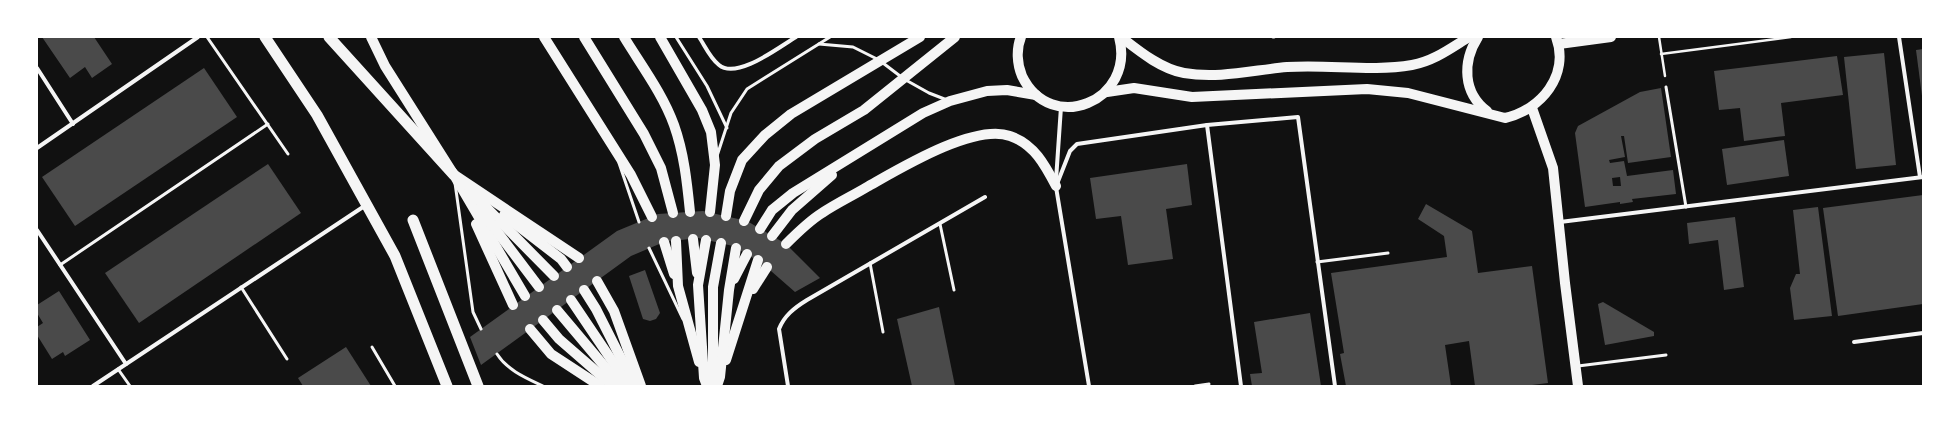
<svg xmlns="http://www.w3.org/2000/svg" width="1960" height="423" font-family="Poppins,sans-serif">
<rect width="100%" height="100%" fill="#111"/>
<g fill="#4a4a4a" fill-rule="evenodd">
<path d="M 42,37 L 94,37 L 112,64 L 92,78 L 85,67 L 70,78 Z"/>
<path d="M 1923,49 L 1923,96 L 1922,96 L 1916,50 Z"/>
<path d="M 1884,53 L 1896,165 L 1856,169 L 1844,57 Z"/>
<path d="M 1837,56 L 1843,95 L 1781,103 L 1785,136 L 1744,141 L 1740,108 L 1719,110 L 1714,71 Z"/>
<path d="M 204,68 L 237,117 L 75,226 L 42,177 Z"/>
<path d="M 1661,88 L 1671,157 L 1628,163 L 1624,136 L 1621,136 L 1625,157 L 1609,160 L 1610,163 L 1624,161 L 1627,176 L 1673,170 L 1676,194 L 1632,199 L 1633,202 L 1620,204 L 1620,202 L 1585,207 L 1575,133 L 1578,126 L 1640,92 ZM 1620,177 L 1621,186 L 1613,186 L 1612,178 Z"/>
<path d="M 1784,140 L 1789,176 L 1727,185 L 1722,149 Z"/>
<path d="M 268,164 L 301,213 L 139,323 L 105,273 Z"/>
<path d="M 1187,164 L 1192,205 L 1166,209 L 1173,259 L 1128,265 L 1121,216 L 1096,219 L 1090,178 Z"/>
<path d="M 1923,195 L 1923,304 L 1838,316 L 1823,208 Z"/>
<path d="M 1426,204 L 1472,231 L 1478,273 L 1532,266 L 1548,383 L 1524,386 L 1475,386 L 1469,341 L 1445,345 L 1451,386 L 1346,386 L 1340,354 L 1344,353 L 1331,273 L 1447,257 L 1444,236 L 1418,219 Z"/>
<path d="M 1818,207 L 1832,316 L 1794,320 L 1790,288 L 1796,274 L 1800,274 L 1793,210 Z"/>
<path d="M 703,211 L 747,221 L 786,244 L 820,278 L 795,292 L 763,264 L 733,246 L 698,238 L 664,242 L 631,256 L 481,365 L 470,337 L 617,231 L 658,214 Z"/>
<path d="M 1735,217 L 1744,287 L 1724,290 L 1718,240 L 1689,244 L 1687,223 Z"/>
<path d="M 645,270 L 660,313 L 656,319 L 650,321 L 643,319 L 629,276 Z"/>
<path d="M 59,291 L 90,340 L 65,356 L 63,352 L 52,359 L 37,335 L 37,327 L 43,323 L 37,313 L 37,305 Z"/>
<path d="M 1603,302 L 1654,332 L 1654,336 L 1605,345 L 1598,304 Z"/>
<path d="M 939,307 L 955,386 L 912,386 L 897,319 Z"/>
<path d="M 1310,313 L 1321,386 L 1252,386 L 1250,374 L 1262,373 L 1254,322 Z"/>
<path d="M 346,347 L 371,386 L 303,386 L 298,378 Z"/>
</g>
<g fill="none" stroke-linecap="round" stroke-linejoin="round">
<g stroke="#f5f5f5" stroke-width="2.5">
<path d="M 1659,37 L 1665,76"/>
<path d="M 1661,54 L 1791,37"/>
</g>
<g stroke="#f5f5f5" stroke-width="3">
<path d="M 207,37 L 288,154"/>
<path d="M 676,37 L 707,86 L 727,128"/>
<path d="M 1273,37 L 1274,37"/>
<path d="M 819,44 L 853,47 L 879,60 L 904,79 L 929,93 L 947,100"/>
<path d="M 1666,87 L 1686,207"/>
<path d="M 717,156 L 731,113 L 747,89 L 830,37"/>
<path d="M 619,163 L 639,222"/>
<path d="M 455,183 L 473,312 L 481,329"/>
<path d="M 940,224 L 954,290"/>
<path d="M 649,248 L 683,319"/>
<path d="M 1317,262 L 1388,253"/>
<path d="M 870,263 L 883,332"/>
<path d="M 60,265 L 268,124"/>
<path d="M 241,287 L 287,359"/>
<path d="M 372,347 L 395,386"/>
<path d="M 497,354 C 507,370 526,378 543,386"/>
<path d="M 1578,366 L 1666,355"/>
<path d="M 118,369 L 130,386"/>
<path d="M 1195,386 L 1209,384"/>
</g>
<g stroke="#f5f5f5" stroke-width="4">
<path d="M 699,37 C 705,46 710,58 719,65 C 737,80 779,47 796,37"/>
<path d="M 1899,37 L 1920,177"/>
<path d="M 37,68 L 73,124"/>
<path d="M 1207,125 L 1241,386"/>
<path d="M 37,148 L 198,37"/>
<path d="M 1056,180 L 1061,107"/>
<path d="M 1057,184 L 1070,151 L 1077,144 L 1207,125 L 1298,117 L 1335,386"/>
<path d="M 1056,187 L 1089,386"/>
<path d="M 1560,222 L 1923,177"/>
<path d="M 37,230 L 126,364"/>
<path d="M 1854,342 L 1923,333"/>
<path d="M 93,386 L 366,205"/>
<path d="M 788,386 L 779,329 C 784,316 794,308 807,300 L 985,197"/>
</g>
<g stroke="#f5f5f5" stroke-width="10">
<path d="M 371,37 L 385,66 L 454,175 L 525,296"/>
<path d="M 544,37 L 631,175 L 652,217"/>
<path d="M 584,37 L 644,134 L 661,168 L 673,213"/>
<path d="M 624,37 C 641,65 663,94 674,125 C 684,153 687,182 690,212"/>
<path d="M 660,37 L 702,110 L 711,132 L 715,165 L 710,212"/>
<path d="M 1021,37 C 1016,49 1017,64 1022,76 C 1051,136 1136,101 1119,37"/>
<path d="M 1121,37 C 1139,51 1161,69 1184,73 C 1219,79 1253,70 1287,67 C 1329,64 1371,72 1412,65 C 1434,61 1451,48 1469,37"/>
<path d="M 1478,37 C 1462,62 1463,93 1487,111"/>
<path d="M 1559,44 L 1611,37"/>
<path d="M 1107,92 L 1134,88 L 1192,97 L 1367,89 L 1408,93 L 1505,118 C 1541,110 1570,75 1556,37"/>
<path d="M 1532,108 L 1553,168 L 1565,283 L 1578,386"/>
<path d="M 456,176 L 579,258"/>
<path d="M 469,190 L 554,276"/>
<path d="M 480,209 L 539,287"/>
<path d="M 504,215 L 561,259 L 567,267"/>
<path d="M 726,216 L 730,191 L 742,160 L 765,135 L 791,114 L 920,37"/>
<path d="M 744,221 L 759,190 L 779,166 L 815,139 L 864,110 L 955,37"/>
<path d="M 476,224 L 513,305"/>
<path d="M 760,229 L 772,210 L 793,193 L 923,113 L 950,101 L 987,91 L 1007,90 L 1036,95"/>
<path d="M 772,236 L 792,210 L 832,175"/>
<path d="M 693,239 L 697,273"/>
<path d="M 706,240 L 698,285 L 704,378 L 707,386"/>
<path d="M 676,241 L 678,286 L 699,362"/>
<path d="M 664,242 L 674,274"/>
<path d="M 786,244 C 797,233 809,221 822,213 C 837,203 852,196 867,187 C 899,169 974,123 1010,136 C 1034,144 1045,165 1056,186"/>
<path d="M 734,279 L 747,254"/>
<path d="M 597,281 L 614,311 L 641,386"/>
<path d="M 753,289 L 767,267"/>
<path d="M 584,290 L 596,309 L 635,386"/>
<path d="M 571,300 L 629,386"/>
<path d="M 557,310 L 621,386"/>
<path d="M 543,320 L 559,339 L 613,386"/>
<path d="M 530,329 L 551,354 L 600,386"/>
<path d="M 726,360 L 758,260"/>
<path d="M 713,386 L 713,287 L 721,243"/>
<path d="M 717,386 L 720,377 L 729,290 L 736,248"/>
</g>
<g stroke="#f5f5f5" stroke-width="11">
<path d="M 265,37 L 317,115 L 395,256 L 447,386"/>
<path d="M 329,37 L 454,175"/>
<path d="M 413,220 L 478,386"/>
</g>
</g>
<rect width="1960" height="423" fill="none" stroke="#ffffff" stroke-width="76"/>
</svg>
